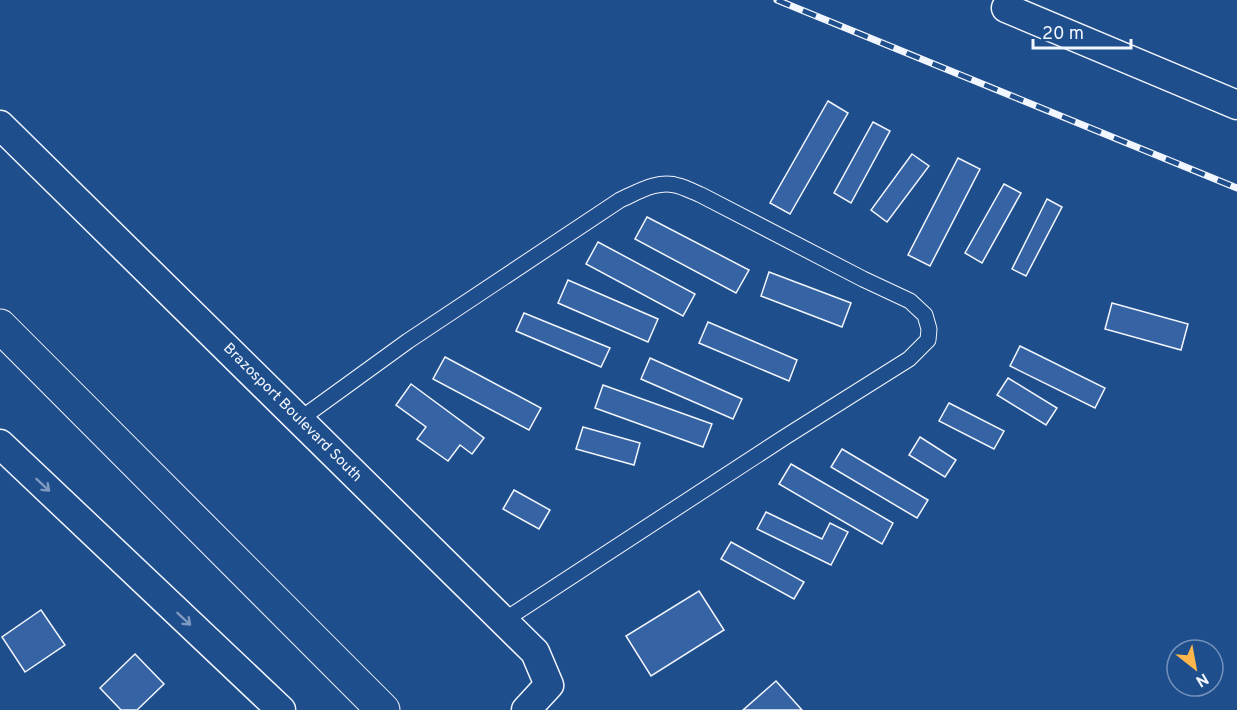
<svg xmlns="http://www.w3.org/2000/svg" width="1237" height="710" font-family="Overpass,sans-serif">
<rect width="100%" height="100%" fill="#1f4e8c"/>
<g fill="#3563a3" stroke="#f2f6ff" stroke-width="1.5">
<path d="M 828,101 L 848,113 L 790,214 L 770,203 Z"/>
<path d="M 873,122 L 890,131 L 851,203 L 834,193 Z"/>
<path d="M 912,154 L 929,166 L 887,222 L 871,210 Z"/>
<path d="M 958,158 L 980,169 L 930,266 L 908,255 Z"/>
<path d="M 1004,184 L 1021,193 L 982,263 L 965,253 Z"/>
<path d="M 1047,199 L 1062,207 L 1026,276 L 1012,269 Z"/>
<path d="M 647,217 L 749,270 L 736,293 L 635,239 Z"/>
<path d="M 598,242 L 695,294 L 683,316 L 586,264 Z"/>
<path d="M 769,272 L 851,303 L 842,327 L 761,296 Z"/>
<path d="M 568,280 L 658,319 L 648,342 L 558,303 Z"/>
<path d="M 1112,303 L 1188,324 L 1181,350 L 1105,329 Z"/>
<path d="M 524,313 L 610,348 L 601,367 L 516,331 Z"/>
<path d="M 708,322 L 797,360 L 789,381 L 699,343 Z"/>
<path d="M 1020,346 L 1105,388 L 1095,408 L 1010,366 Z"/>
<path d="M 445,357 L 541,408 L 529,430 L 433,379 Z"/>
<path d="M 650,358 L 742,399 L 733,419 L 641,379 Z"/>
<path d="M 1008,378 L 1057,408 L 1046,425 L 997,395 Z"/>
<path d="M 411,384 L 484,438 L 472,454 L 460,445 L 448,461 L 417,439 L 426,427 L 396,405 Z"/>
<path d="M 603,385 L 712,424 L 703,447 L 595,408 Z"/>
<path d="M 949,403 L 1004,431 L 994,449 L 939,421 Z"/>
<path d="M 583,427 L 640,443 L 634,465 L 576,449 Z"/>
<path d="M 920,437 L 956,460 L 945,477 L 909,455 Z"/>
<path d="M 842,449 L 928,500 L 917,518 L 831,467 Z"/>
<path d="M 791,464 L 893,523 L 882,544 L 779,484 Z"/>
<path d="M 514,490 L 550,510 L 539,529 L 503,509 Z"/>
<path d="M 766,512 L 822,539 L 830,523 L 848,532 L 831,565 L 757,529 Z"/>
<path d="M 731,542 L 804,582 L 794,599 L 721,559 Z"/>
<path d="M 699,591 L 724,630 L 651,676 L 626,636 Z"/>
<path d="M 41,610 L 65,645 L 25,672 L 2,637 Z"/>
<path d="M 135,654 L 164,684 L 137,710 L 121,710 L 100,688 Z"/>
<path d="M 776,681 L 802,710 L 743,710 Z"/>
</g>
<g fill="none" stroke-linecap="round" stroke-linejoin="round">
<defs>
<path id="lane" d="M 299,420 L 408,341 L 620,200 C 638,192 658,179 679,186 C 686,188 694,192 701,195 L 863,279 L 910,301 L 925,315 L 929,329 L 928,340 L 909,359 L 785,437 L 503,621"/>
<g id="street">
<path d="M 1006,8 L 1237,105"/>
<path d="M 0,125 L 535,652 L 549,685 L 526,710"/>
<path d="M 0,444 L 281,710"/>
</g>
<path id="primary" d="M 0,326 L 383,710"/>
</defs>
<use href="#lane" stroke="#f2f6ff" stroke-width="17"/>
<use href="#street" stroke="#f2f6ff" stroke-width="31"/>
<use href="#primary" stroke="#f2f6ff" stroke-width="35"/>
<use href="#lane" stroke="#1f4e8c" stroke-width="15"/>
<use href="#street" stroke="#1f4e8c" stroke-width="28"/>
<use href="#primary" stroke="#1f4e8c" stroke-width="33"/>
<defs>
<path id="rail" d="M 777,0 L 1237,188"/>
</defs>
<use href="#rail" stroke="#f2f6ff" stroke-width="7"/>
<use href="#rail" stroke="#1f4e8c" stroke-width="4.5" stroke-dasharray="14" stroke-linecap="butt"/>
</g>
<defs><path id="oneway-shaft" d="M-6 0H5M1.5-3L5.5 0L1.5 3" fill="none" stroke-width="1.6" stroke-linecap="round" stroke-linejoin="round" transform="scale(1.5)"/></defs>
<g stroke="#7e9ac0">
<use href="#oneway-shaft" transform="translate(43 485) rotate(43)"/>
<use href="#oneway-shaft" transform="translate(184 619) rotate(43)"/>
</g>
<g text-anchor="middle" dominant-baseline="central" stroke-width="4.5" stroke-linejoin="round" paint-order="stroke">
<g font-size="15" fill="#f2f6ff" stroke="#1f4e8c">
<text transform="translate(292 413) rotate(45)">Brazosport Boulevard South</text>
</g>
</g>
<g transform="translate(1195 668) rotate(149)"><circle r="28" fill="#1f4e8c" stroke="#7391ba" stroke-width="1.5"/>
<path d="M0-4.5L10 22L0 15L-10 22Z" fill="#ffb74d"/>
<text y="-9" font-size="16" font-weight="bold" text-anchor="middle" fill="#f2f6ff">N</text>
</g>
<path d="M1033 39v9h98v-9" fill="none" stroke="#f2f6ff" stroke-width="3"/>
<text x="1042" y="39" font-size="18" fill="#f2f6ff" stroke="#1f4e8c" stroke-width="4.5" paint-order="stroke">20 m</text>
</svg>
